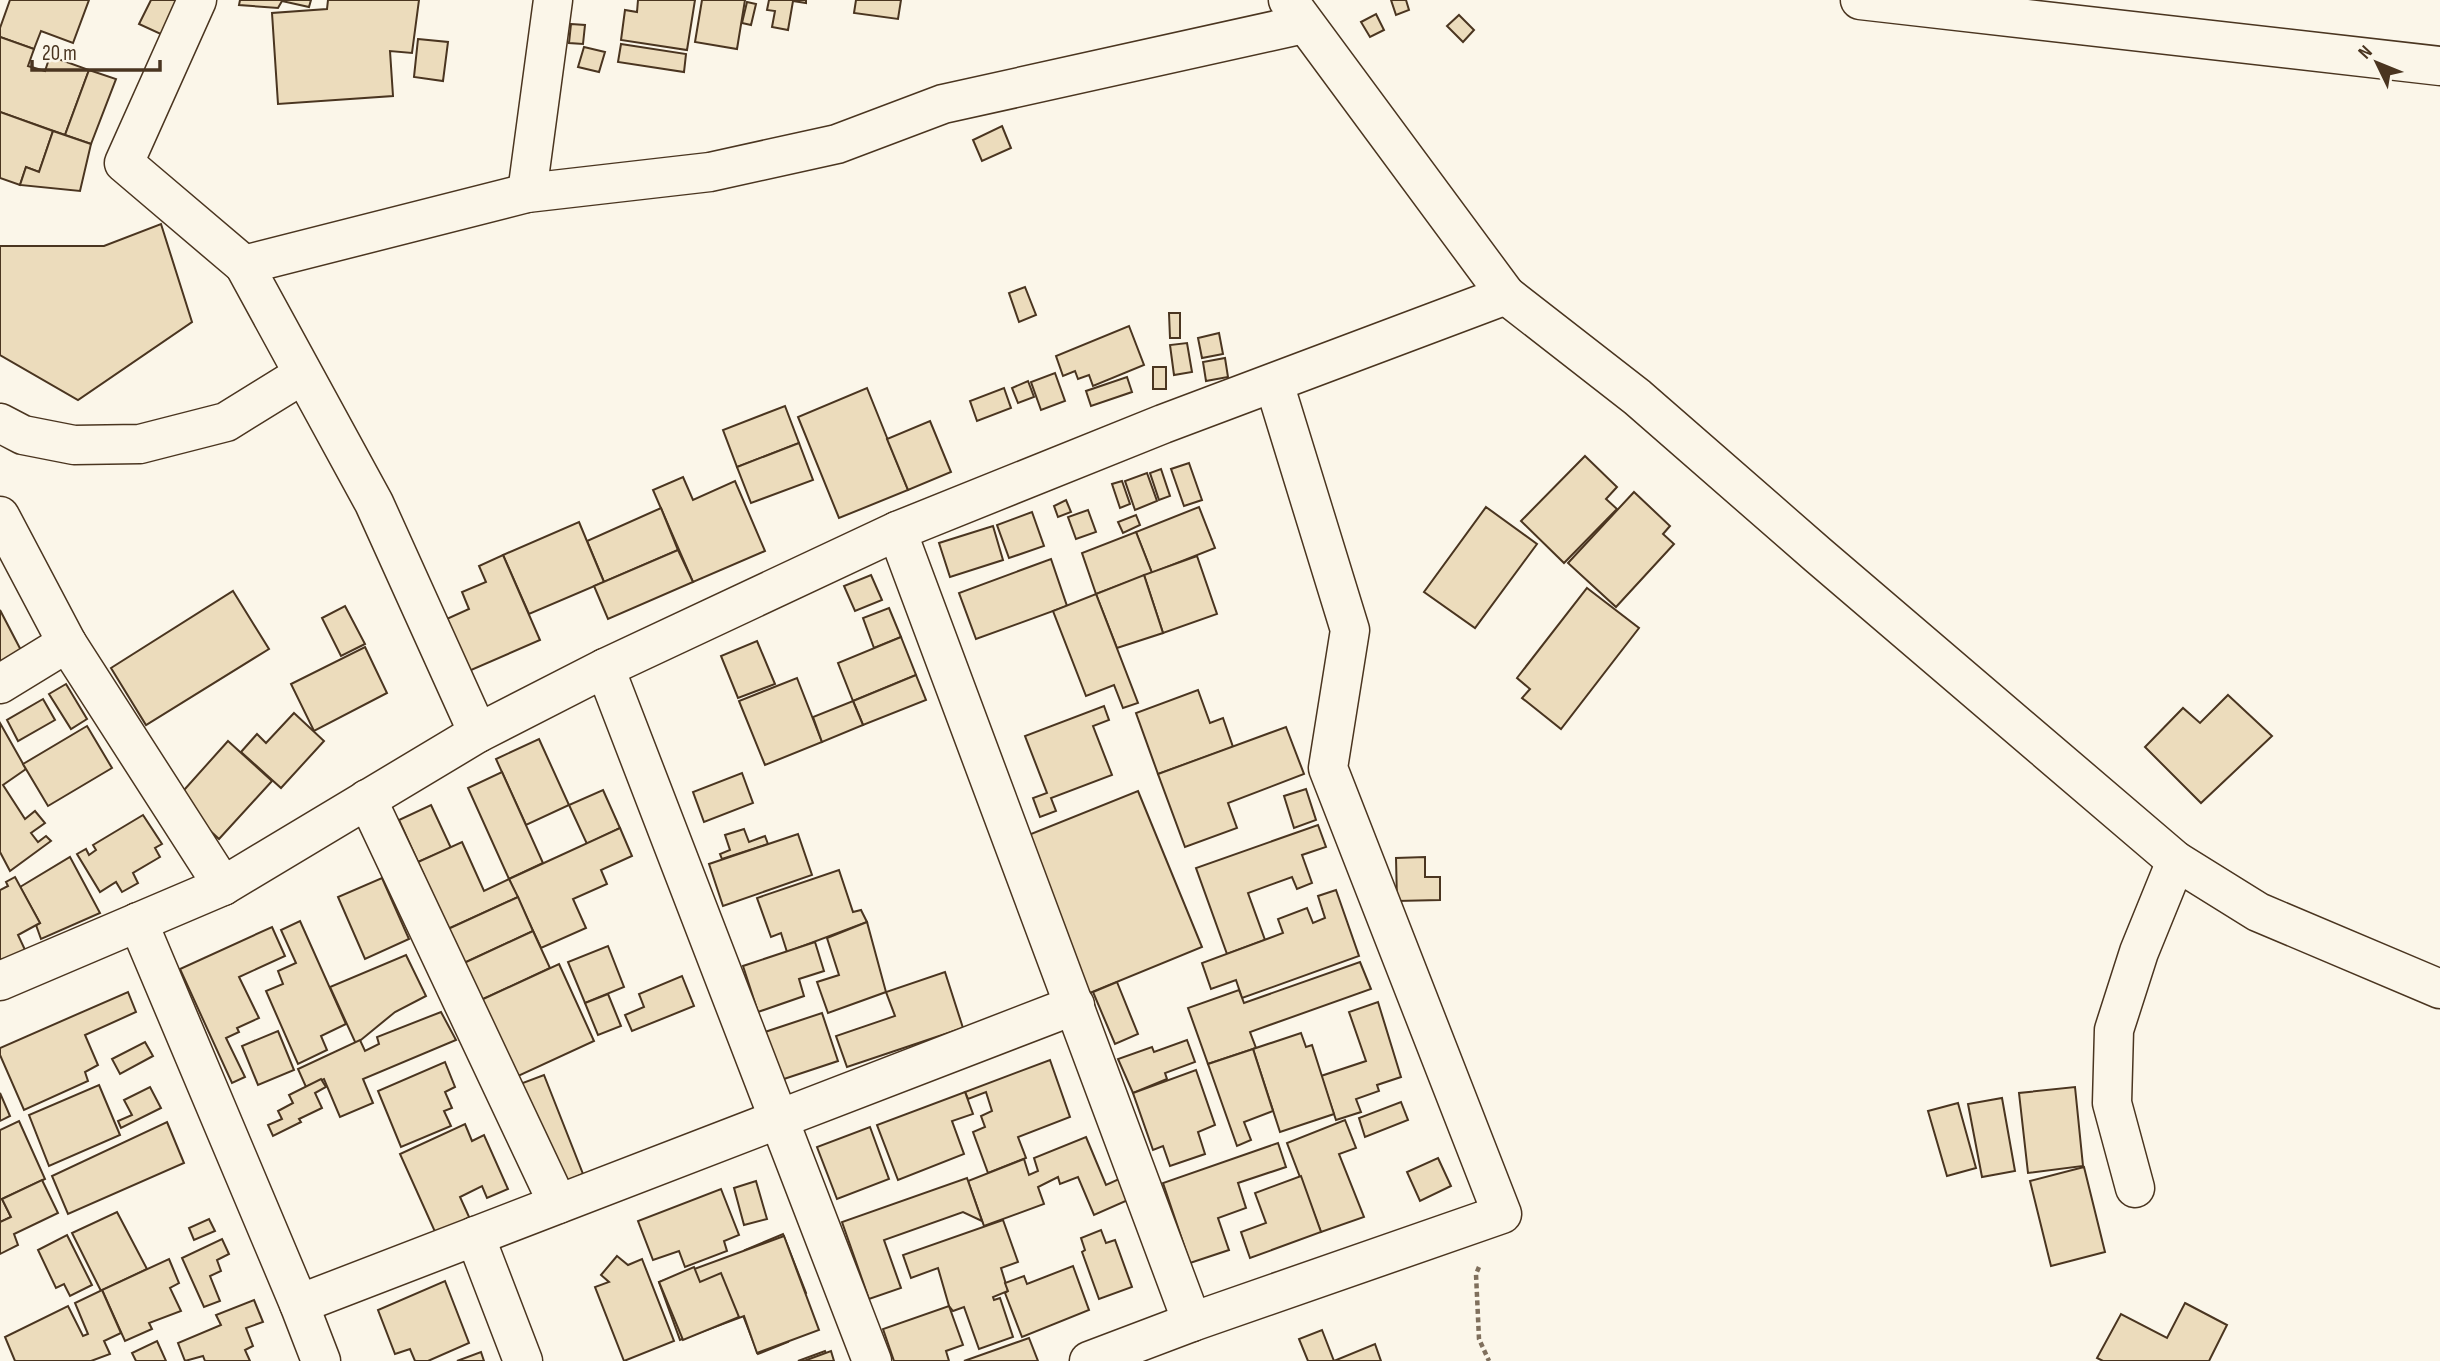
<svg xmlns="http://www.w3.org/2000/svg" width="2440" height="1361" font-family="'Sofia Sans Condensed',sans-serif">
<rect width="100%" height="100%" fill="#fbf6e9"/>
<g fill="#ecdcbc" stroke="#4a3520" stroke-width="2">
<path d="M 10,0 L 89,0 L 73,43 L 41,31 L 34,49 L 0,37 L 0,28 Z"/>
<path d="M 151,0 L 183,0 L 165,36 L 139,24 Z"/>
<path d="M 240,0 L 311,0 L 309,7 L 282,1 L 278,8 L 239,5 Z"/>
<path d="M 328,0 L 419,0 L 412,53 L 390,51 L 393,96 L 278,104 L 272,13 L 327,9 Z"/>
<path d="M 638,0 L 695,0 L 687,50 L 621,40 L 625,10 L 637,12 Z"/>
<path d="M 702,0 L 745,0 L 737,49 L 695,42 Z"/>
<path d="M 769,0 L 806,0 L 806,3 L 793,1 L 788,30 L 772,27 L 775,11 L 767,10 Z"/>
<path d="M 856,0 L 901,0 L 898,19 L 854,13 Z"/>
<path d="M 1391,0 L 1406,0 L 1409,10 L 1396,15 Z"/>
<path d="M 747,2 L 756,4 L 751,25 L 742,23 Z"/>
<path d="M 1376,14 L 1384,30 L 1370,37 L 1361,22 Z"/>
<path d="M 1459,15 L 1474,30 L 1463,42 L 1447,26 Z"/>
<path d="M 571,24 L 585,25 L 583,44 L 569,43 Z"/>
<path d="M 0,37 L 34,49 L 28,66 L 45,71 L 50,56 L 89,70 L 65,135 L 0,112 Z"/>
<path d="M 418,39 L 448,42 L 443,81 L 414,77 Z"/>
<path d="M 621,44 L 686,54 L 684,72 L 618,62 Z"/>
<path d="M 584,47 L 605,52 L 599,72 L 578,67 Z"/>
<path d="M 89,70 L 116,79 L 91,144 L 65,135 Z"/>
<path d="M 0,112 L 53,131 L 39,172 L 26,167 L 20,185 L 0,178 Z"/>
<path d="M 1002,126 L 1011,148 L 982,161 L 973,140 Z"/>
<path d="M 53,131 L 91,144 L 80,191 L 20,185 L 26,167 L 39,172 Z"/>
<path d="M 161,224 L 192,322 L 78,400 L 0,355 L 0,246 L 104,246 Z"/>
<path d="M 1025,287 L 1036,315 L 1019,322 L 1009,293 Z"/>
<path d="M 1169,313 L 1180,313 L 1180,338 L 1170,338 Z"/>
<path d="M 1129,326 L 1144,365 L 1093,386 L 1089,375 L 1078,379 L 1075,371 L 1063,376 L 1056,356 Z"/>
<path d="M 1219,333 L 1223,354 L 1202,358 L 1198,338 Z"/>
<path d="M 1187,343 L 1192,372 L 1174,375 L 1170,345 Z"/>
<path d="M 1225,358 L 1228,377 L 1206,381 L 1203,362 Z"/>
<rect x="1153" y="367" width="13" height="22"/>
<path d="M 1055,373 L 1065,401 L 1041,410 L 1031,382 Z"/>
<path d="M 1127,377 L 1132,392 L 1091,406 L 1086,391 Z"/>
<path d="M 1028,381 L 1034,397 L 1018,403 L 1012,388 Z"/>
<path d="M 867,388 L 908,490 L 839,518 L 798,417 Z"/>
<path d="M 1004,388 L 1011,408 L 977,421 L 970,401 Z"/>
<path d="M 785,406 L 799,443 L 737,467 L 723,430 Z"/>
<path d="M 930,421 L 951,472 L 908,490 L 887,439 Z"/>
<path d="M 799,443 L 813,480 L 751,503 L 737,467 Z"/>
<path d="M 1585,456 L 1617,487 L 1606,499 L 1617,509 L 1564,563 L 1521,521 Z"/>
<path d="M 1189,463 L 1202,500 L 1184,506 L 1171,469 Z"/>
<path d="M 1161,469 L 1170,496 L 1159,500 L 1150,473 Z"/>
<path d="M 1147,473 L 1157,501 L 1135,510 L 1125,481 Z"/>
<path d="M 683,477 L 693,500 L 735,481 L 765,551 L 693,582 L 653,490 Z"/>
<path d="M 1122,481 L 1130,504 L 1120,508 L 1112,484 Z"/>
<path d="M 1634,492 L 1670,526 L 1663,534 L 1674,544 L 1616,607 L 1568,563 Z"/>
<path d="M 1066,500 L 1071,512 L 1058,517 L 1054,506 Z"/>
<path d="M 1199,507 L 1215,548 L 1152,573 L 1136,532 Z"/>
<path d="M 1486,507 L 1537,544 L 1475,628 L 1424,592 Z"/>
<path d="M 661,508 L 678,550 L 604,582 L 587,541 Z"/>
<path d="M 1088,510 L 1096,532 L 1076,539 L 1068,517 Z"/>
<path d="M 1032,512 L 1044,546 L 1009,558 L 997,525 Z"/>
<path d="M 1136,515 L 1140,525 L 1123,533 L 1118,522 Z"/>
<path d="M 579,522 L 604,582 L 529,614 L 503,555 Z"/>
<path d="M 993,526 L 1003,560 L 950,577 L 939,543 Z"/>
<path d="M 1136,532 L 1152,573 L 1096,594 L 1082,553 Z"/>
<path d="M 678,550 L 693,582 L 608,619 L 594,586 Z"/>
<path d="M 503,555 L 540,640 L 462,674 L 440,622 L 469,609 L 462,592 L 486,582 L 479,566 Z"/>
<path d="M 1197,556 L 1217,614 L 1163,633 L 1144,575 Z"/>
<path d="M 1051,559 L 1067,606 L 976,639 L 959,593 Z"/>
<path d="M 871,575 L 882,600 L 855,611 L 844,586 Z"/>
<path d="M 1144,575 L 1163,633 L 1117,648 L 1096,594 Z"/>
<path d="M 1587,588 L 1639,628 L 1561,729 L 1522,698 L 1530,689 L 1517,678 Z"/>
<path d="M 233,591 L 269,649 L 146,725 L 111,668 Z"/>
<path d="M 1096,594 L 1138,703 L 1123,708 L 1114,685 L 1086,696 L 1053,611 Z"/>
<path d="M 345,606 L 365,644 L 341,656 L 322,618 Z"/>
<path d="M 889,608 L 901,637 L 874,648 L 863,618 Z"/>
<path d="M 0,610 L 25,658 L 0,673 Z"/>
<path d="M 901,637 L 916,675 L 853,701 L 838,663 Z"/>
<path d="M 757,641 L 775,684 L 738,698 L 721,656 Z"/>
<path d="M 365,647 L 387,693 L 314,731 L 291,684 Z"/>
<path d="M 916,675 L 926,700 L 863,725 L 853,701 Z"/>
<path d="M 797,678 L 822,742 L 765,765 L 739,701 Z"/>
<path d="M 66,684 L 87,719 L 71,729 L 49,694 Z"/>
<path d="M 1198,690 L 1210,723 L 1223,718 L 1233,747 L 1158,774 L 1136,713 Z"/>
<path d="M 2228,695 L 2272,736 L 2201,803 L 2145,747 L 2183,708 L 2200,723 Z"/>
<path d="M 43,699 L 55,720 L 18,741 L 7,720 Z"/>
<path d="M 853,701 L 863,725 L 822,742 L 813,717 Z"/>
<path d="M 1104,706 L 1109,720 L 1093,726 L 1112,775 L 1051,798 L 1056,811 L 1040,817 L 1033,798 L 1047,793 L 1025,736 Z"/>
<path d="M 294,713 L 324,741 L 281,788 L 241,752 L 257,734 L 266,743 Z"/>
<path d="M 0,723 L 26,769 L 3,785 L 25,819 L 35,811 L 45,823 L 31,833 L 38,842 L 46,836 L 51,841 L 10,871 L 0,852 Z"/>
<path d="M 87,726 L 112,768 L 48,806 L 23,764 Z"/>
<path d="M 1286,727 L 1304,774 L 1228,803 L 1237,828 L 1185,847 L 1158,774 Z"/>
<path d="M 539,739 L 569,805 L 526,825 L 496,759 Z"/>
<path d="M 228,741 L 272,781 L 219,839 L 176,799 Z"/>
<path d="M 502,772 L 543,863 L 509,879 L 468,788 Z"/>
<path d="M 742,773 L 753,803 L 704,822 L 693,792 Z"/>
<path d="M 1306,789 L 1316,820 L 1294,828 L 1284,796 Z"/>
<path d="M 603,790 L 620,828 L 587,844 L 569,805 Z"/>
<path d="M 1138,791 L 1202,947 L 1085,995 L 1021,838 Z"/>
<path d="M 431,805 L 451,848 L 418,862 L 399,820 Z"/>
<path d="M 143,815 L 162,844 L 155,848 L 160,857 L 133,873 L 138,883 L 122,892 L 116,882 L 100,892 L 77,854 L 86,849 L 89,855 L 96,850 L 93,845 Z"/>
<path d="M 1318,825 L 1326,847 L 1302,855 L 1312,883 L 1297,889 L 1292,877 L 1248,893 L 1265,940 L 1227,954 L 1196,868 Z"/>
<path d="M 620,828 L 632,856 L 601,870 L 607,884 L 573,899 L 586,928 L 541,948 L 509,879 Z"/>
<path d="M 744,829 L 749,842 L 765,836 L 768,844 L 722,859 L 720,854 L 730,850 L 725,835 Z"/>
<path d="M 798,834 L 812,875 L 723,906 L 709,864 Z"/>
<path d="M 462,842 L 484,891 L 509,879 L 518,897 L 448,929 L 418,862 Z"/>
<path d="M 70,857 L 100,913 L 41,939 L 36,925 L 40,923 L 20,887 Z"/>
<path d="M 1425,857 L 1425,877 L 1440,877 L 1440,900 L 1397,901 L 1396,858 Z"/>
<path d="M 839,870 L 853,912 L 861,910 L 867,922 L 787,952 L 781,933 L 771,937 L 757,898 Z"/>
<path d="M 15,877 L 40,923 L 18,935 L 26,952 L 0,960 L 0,890 L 8,886 L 6,882 Z"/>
<path d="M 382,878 L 409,939 L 365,959 L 338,897 Z"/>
<path d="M 1336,890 L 1359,956 L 1242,998 L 1236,980 L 1211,989 L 1202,963 L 1283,933 L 1278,919 L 1307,908 L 1313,923 L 1325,918 L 1318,896 Z"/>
<path d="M 518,897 L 533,931 L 464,963 L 448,929 Z"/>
<path d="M 300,921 L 346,1024 L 321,1036 L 327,1050 L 298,1064 L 266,991 L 283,984 L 278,971 L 296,963 L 281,930 Z"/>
<path d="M 867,922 L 886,992 L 828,1013 L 817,982 L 839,975 L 827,938 Z"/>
<path d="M 272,927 L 285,956 L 239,977 L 259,1018 L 237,1028 L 239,1032 L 226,1038 L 245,1077 L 232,1083 L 180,969 Z"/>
<path d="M 533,931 L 550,968 L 481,1000 L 464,963 Z"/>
<path d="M 815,942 L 824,971 L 799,979 L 804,996 L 758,1012 L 743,966 Z"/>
<path d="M 608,946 L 624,987 L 585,1003 L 568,962 Z"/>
<path d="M 406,955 L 426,996 L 395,1012 L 356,1044 L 330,987 Z"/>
<path d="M 1360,962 L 1371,989 L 1250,1032 L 1256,1048 L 1208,1064 L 1188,1008 L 1239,990 L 1244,1003 Z"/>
<path d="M 559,964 L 594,1041 L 516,1077 L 481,1000 Z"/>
<path d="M 945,972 L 963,1028 L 847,1067 L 836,1036 L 895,1016 L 886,992 Z"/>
<path d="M 682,976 L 694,1006 L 632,1031 L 625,1015 L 644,1007 L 639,994 Z"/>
<path d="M 1117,982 L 1138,1034 L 1115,1044 L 1093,992 Z"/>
<path d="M 128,992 L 136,1012 L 85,1035 L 98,1065 L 85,1072 L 88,1081 L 24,1110 L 0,1055 L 0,1048 Z"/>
<path d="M 608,994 L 621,1026 L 598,1035 L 585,1003 Z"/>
<path d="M 1378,1002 L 1401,1077 L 1377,1085 L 1379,1091 L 1356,1099 L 1361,1112 L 1336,1120 L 1321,1076 L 1366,1061 L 1349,1012 Z"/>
<path d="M 441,1012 L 456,1040 L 363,1079 L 373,1103 L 340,1117 L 324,1079 L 306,1087 L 298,1069 L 360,1040 L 365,1051 L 379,1044 L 377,1037 Z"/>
<path d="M 822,1013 L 838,1061 L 781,1080 L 765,1032 Z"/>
<path d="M 278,1031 L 294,1070 L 258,1085 L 242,1046 Z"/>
<path d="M 1301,1033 L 1306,1047 L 1312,1045 L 1334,1114 L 1280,1132 L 1253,1049 Z"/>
<path d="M 1187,1040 L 1195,1062 L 1165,1073 L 1167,1079 L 1133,1093 L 1118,1059 L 1152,1047 L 1154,1052 Z"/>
<path d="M 145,1042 L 153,1056 L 120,1074 L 112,1059 Z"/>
<path d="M 1253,1049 L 1273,1111 L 1244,1122 L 1251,1140 L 1237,1146 L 1208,1064 Z"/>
<path d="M 1050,1060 L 1070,1117 L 1018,1137 L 1026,1158 L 988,1173 L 973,1132 L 985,1127 L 981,1116 L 992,1111 L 986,1092 L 968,1099 L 965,1092 Z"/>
<path d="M 445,1062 L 455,1087 L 445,1092 L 452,1108 L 444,1111 L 451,1126 L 401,1147 L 378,1091 Z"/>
<path d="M 1196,1070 L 1215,1125 L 1198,1132 L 1205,1154 L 1170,1166 L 1163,1146 L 1153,1150 L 1133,1093 Z"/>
<path d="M 544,1075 L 583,1174 L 559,1184 L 520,1084 Z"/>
<path d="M 321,1079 L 326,1087 L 315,1093 L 322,1108 L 299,1119 L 301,1122 L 273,1136 L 268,1125 L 282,1119 L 278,1111 L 293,1103 L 289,1095 Z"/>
<path d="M 99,1085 L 120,1135 L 49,1166 L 29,1115 Z"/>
<path d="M 150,1087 L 161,1108 L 121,1128 L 118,1121 L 132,1115 L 124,1100 Z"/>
<path d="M 2075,1087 L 2083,1166 L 2028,1173 L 2019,1093 Z"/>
<path d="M 965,1092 L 973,1114 L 952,1121 L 964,1154 L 898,1180 L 877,1125 Z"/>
<path d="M 0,1093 L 10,1116 L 0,1121 Z"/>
<path d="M 2002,1098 L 2015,1171 L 1982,1177 L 1968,1104 Z"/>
<path d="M 1401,1102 L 1408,1120 L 1365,1137 L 1359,1118 Z"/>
<path d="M 1958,1103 L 1976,1168 L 1947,1176 L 1928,1111 Z"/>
<path d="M 1345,1120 L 1356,1148 L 1339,1154 L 1364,1217 L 1321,1232 L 1287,1143 Z"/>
<path d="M 19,1121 L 45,1179 L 2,1199 L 11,1217 L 0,1222 L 0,1130 Z"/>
<path d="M 167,1122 L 184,1163 L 68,1214 L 52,1176 Z"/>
<path d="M 465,1124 L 472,1141 L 484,1135 L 508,1189 L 487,1198 L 482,1186 L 460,1197 L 470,1219 L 436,1234 L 400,1154 Z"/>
<path d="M 870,1127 L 889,1179 L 837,1199 L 817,1147 Z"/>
<path d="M 1086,1137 L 1106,1185 L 1119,1179 L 1128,1200 L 1094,1215 L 1078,1177 L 1060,1184 L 1058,1177 L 1038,1187 L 1044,1204 L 984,1226 L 968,1181 L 1024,1159 L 1029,1175 L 1038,1171 L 1034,1158 Z"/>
<path d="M 1278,1143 L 1286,1167 L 1238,1183 L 1246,1208 L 1218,1218 L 1229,1250 L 1190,1263 L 1163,1183 Z"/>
<path d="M 1438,1158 L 1451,1186 L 1420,1201 L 1407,1172 Z"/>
<path d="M 2084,1167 L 2105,1252 L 2051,1266 L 2030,1181 Z"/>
<path d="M 1301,1176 L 1321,1232 L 1250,1258 L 1241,1232 L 1266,1223 L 1255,1193 Z"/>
<path d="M 967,1178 L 982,1221 L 963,1212 L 884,1240 L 901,1288 L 869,1299 L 842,1222 Z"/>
<path d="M 42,1180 L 58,1213 L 14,1234 L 18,1245 L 0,1254 L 0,1222 L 11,1217 L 2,1199 Z"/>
<path d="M 756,1181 L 767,1219 L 744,1225 L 734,1188 Z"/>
<path d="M 721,1189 L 739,1235 L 724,1241 L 727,1251 L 685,1267 L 679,1251 L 653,1260 L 638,1221 Z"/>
<path d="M 117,1212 L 147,1269 L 101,1291 L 72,1233 Z"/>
<path d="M 209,1219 L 215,1231 L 194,1240 L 189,1228 Z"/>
<path d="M 1003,1220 L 1018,1262 L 1001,1268 L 1008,1291 L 993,1297 L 994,1300 L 1000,1298 L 1013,1337 L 979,1349 L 964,1307 L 953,1311 L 949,1306 L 938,1268 L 911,1278 L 903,1255 Z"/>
<path d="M 1101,1230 L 1106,1243 L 1115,1240 L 1132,1287 L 1099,1299 L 1082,1252 L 1085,1250 L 1081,1238 Z"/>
<path d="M 783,1234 L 806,1293 L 774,1306 L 788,1342 L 758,1354 L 725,1269 L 749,1260 L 745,1250 Z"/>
<path d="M 67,1235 L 92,1285 L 70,1296 L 64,1284 L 56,1288 L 38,1250 Z"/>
<path d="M 784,1236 L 819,1330 L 757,1353 L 744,1316 L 680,1340 L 659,1282 Z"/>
<path d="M 222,1239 L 229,1254 L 217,1260 L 221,1271 L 210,1276 L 220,1301 L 204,1307 L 182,1258 Z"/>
<path d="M 617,1256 L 628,1265 L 642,1259 L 674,1341 L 624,1361 L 595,1287 L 609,1282 L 601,1275 Z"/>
<path d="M 169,1259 L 179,1283 L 170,1288 L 181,1311 L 149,1323 L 152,1329 L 125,1341 L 102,1290 Z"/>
<path d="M 1073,1266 L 1089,1310 L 1022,1337 L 1005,1293 L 1008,1291 L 1005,1283 L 1024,1276 L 1027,1284 Z"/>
<path d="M 694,1267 L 700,1282 L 721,1273 L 739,1317 L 683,1340 L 659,1282 Z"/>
<path d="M 445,1281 L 469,1343 L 428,1361 L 415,1361 L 410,1349 L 395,1354 L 378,1310 Z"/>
<path d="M 102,1290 L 121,1333 L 104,1341 L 110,1354 L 91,1361 L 15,1361 L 5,1337 L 68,1306 L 83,1336 L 88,1334 L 75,1303 Z"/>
<path d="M 254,1300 L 263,1322 L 246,1328 L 253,1346 L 245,1350 L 250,1361 L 205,1361 L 203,1356 L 185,1361 L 178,1343 L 221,1325 L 216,1315 Z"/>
<path d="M 2185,1303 L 2227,1325 L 2209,1361 L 2103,1361 L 2097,1358 L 2121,1314 L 2167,1338 Z"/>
<path d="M 949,1306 L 963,1345 L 946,1351 L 949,1361 L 894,1361 L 883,1329 Z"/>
<path d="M 1322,1330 L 1334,1361 L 1375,1344 L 1381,1361 L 1308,1361 L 1299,1339 Z"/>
<path d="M 1029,1338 L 1038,1361 L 964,1361 Z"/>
<path d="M 157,1341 L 166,1361 L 136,1361 L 132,1353 Z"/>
<path d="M 825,1351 L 829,1361 L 798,1361 Z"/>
<path d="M 831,1351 L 834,1361 L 804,1361 Z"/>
<path d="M 481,1352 L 484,1361 L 457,1361 Z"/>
</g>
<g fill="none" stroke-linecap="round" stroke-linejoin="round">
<defs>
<g id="minor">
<path d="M 197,0 L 124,163 L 244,265"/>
<path d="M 1860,0 L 2440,66"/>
<path d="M 527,193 L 553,0"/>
<path d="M 1506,295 L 1637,397 L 1818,555 L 2176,861 L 2258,912 L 2440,989"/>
<path d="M 0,423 L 23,435 L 74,445 L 140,444 L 226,422 L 302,375"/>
<path d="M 0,516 L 67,643 L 223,886"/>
<path d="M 897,531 L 1192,1322"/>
<path d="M 605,668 L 872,1361"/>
<path d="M 0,684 L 67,643"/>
<path d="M 478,733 L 374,503 L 244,265 L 527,193 L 710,172 L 837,144 L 943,104 L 1304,24"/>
<path d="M 367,799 L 558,1204"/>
<path d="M 138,922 L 299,1304 L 321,1361"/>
<path d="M 2135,1188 L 2112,1103 L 2114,1030 L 2139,952 L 2176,861"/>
<path d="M 475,1236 L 523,1361"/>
<path d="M 299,1304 L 1075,1005"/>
<path d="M 1089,1361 L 1192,1322 L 1502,1214 L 1328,768 L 1350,630 L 1274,383"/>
</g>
<path id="tertiary" d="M 0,981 L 223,886 L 478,733 L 605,668 L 897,531 L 1163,424 L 1506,295 L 1288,0"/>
</defs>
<use href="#minor" stroke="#4a3520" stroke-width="41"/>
<use href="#tertiary" stroke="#4a3520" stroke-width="41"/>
<path stroke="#7f6f5c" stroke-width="4.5" stroke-dasharray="5 3.5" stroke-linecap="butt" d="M 1479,1267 L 1476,1274 L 1479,1339 L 1489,1361"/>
<use href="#minor" stroke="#fbf6e9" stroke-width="38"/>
<use href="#tertiary" stroke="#fbf6e9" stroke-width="38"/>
</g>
<g transform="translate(2377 63) rotate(313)" stroke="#fbf6e9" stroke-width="5" paint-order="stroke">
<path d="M0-5L12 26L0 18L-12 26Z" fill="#4a3520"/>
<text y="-10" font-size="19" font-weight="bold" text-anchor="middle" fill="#4a3520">N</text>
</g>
<path d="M32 60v10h128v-10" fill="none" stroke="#4a3520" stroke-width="3.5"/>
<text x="42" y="60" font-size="21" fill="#4a3520" stroke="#fbf6e9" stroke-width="5" paint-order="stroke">20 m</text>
</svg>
